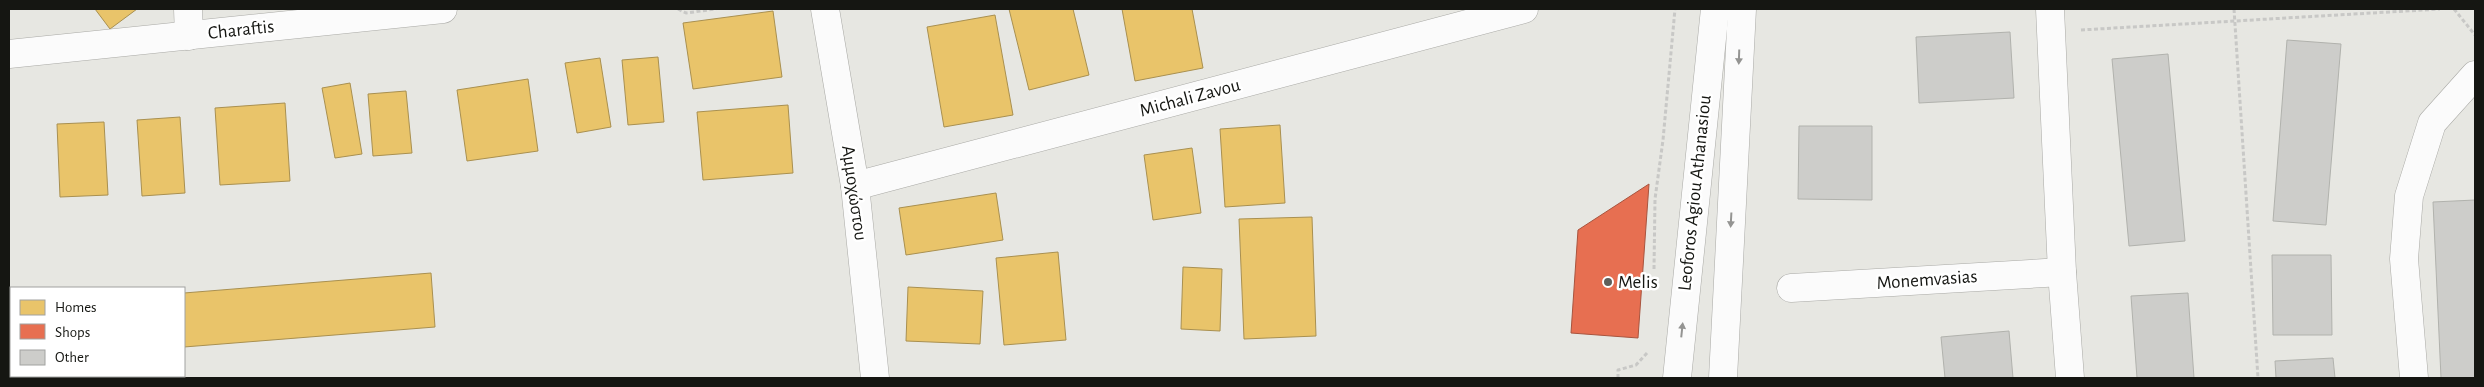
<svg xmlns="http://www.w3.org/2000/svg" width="2484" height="387" font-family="'Alegreya Sans',sans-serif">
<rect width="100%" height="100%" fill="#e7e7e2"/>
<g fill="#e9c46a" stroke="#a99050">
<path d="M 95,9 L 137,9 L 110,29 Z"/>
<path d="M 1009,9 L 1073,9 L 1089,75 L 1029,90 Z"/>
<path d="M 1122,9 L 1192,9 L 1203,68 L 1135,81 Z"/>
<path d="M 773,11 L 782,77 L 693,89 L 683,23 Z"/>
<path d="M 995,15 L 1013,115 L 944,127 L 927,27 Z"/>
<path d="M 658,57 L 664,122 L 628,125 L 622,60 Z"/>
<path d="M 600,58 L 611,127 L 577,133 L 565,63 Z"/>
<path d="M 528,79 L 538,151 L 467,161 L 457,90 Z"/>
<path d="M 350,83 L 362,154 L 335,158 L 322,88 Z"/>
<path d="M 406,91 L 412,153 L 373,156 L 368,94 Z"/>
<path d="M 285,103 L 290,181 L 220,185 L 215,108 Z"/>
<path d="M 788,105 L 793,173 L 703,180 L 697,112 Z"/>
<path d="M 180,117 L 185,193 L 142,196 L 137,120 Z"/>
<path d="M 104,122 L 108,195 L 60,197 L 57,124 Z"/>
<path d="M 1280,125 L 1285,203 L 1225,207 L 1220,129 Z"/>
<path d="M 1192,148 L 1201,213 L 1153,220 L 1144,155 Z"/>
<path d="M 996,193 L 1003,240 L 906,255 L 899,208 Z"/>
<path d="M 1312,217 L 1316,336 L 1244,339 L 1239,219 Z"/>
<path d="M 1058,252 L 1066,340 L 1004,345 L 996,258 Z"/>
<path d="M 1183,267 L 1222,269 L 1220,331 L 1181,329 Z"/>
<path d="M 431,273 L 435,327 L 184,347 L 184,293 Z"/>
<path d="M 908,287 L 983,291 L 980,344 L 906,341 Z"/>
</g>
<path fill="#e76f51" stroke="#a8543e" d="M 1649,184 L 1638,338 L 1571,333 L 1578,230 Z"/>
<g fill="#cdcdca" stroke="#b1b2ad">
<path d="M 2010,32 L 2014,98 L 1919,103 L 1916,37 Z"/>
<path d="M 2287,40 L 2341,44 L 2326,225 L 2273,221 Z"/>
<path d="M 2168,54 L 2185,241 L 2129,246 L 2112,59 Z"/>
<path d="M 1799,126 L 1872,126 L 1872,200 L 1798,199 Z"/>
<path d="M 2475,200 L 2475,378 L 2441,378 L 2433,202 Z"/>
<path d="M 2272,255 L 2331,255 L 2332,335 L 2273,335 Z"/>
<path d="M 2188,293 L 2194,378 L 2137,378 L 2131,296 Z"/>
<path d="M 2009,331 L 2013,378 L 1945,378 L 1941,337 Z"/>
<path d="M 2333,358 L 2335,378 L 2276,378 L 2275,361 Z"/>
</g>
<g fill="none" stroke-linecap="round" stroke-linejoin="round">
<defs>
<g id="minor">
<path d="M 188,9 L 189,36"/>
<path d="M 825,9 L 855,186 L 875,378"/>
<path d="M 2050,9 L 2062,272 L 2070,378"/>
<path d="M 9,54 L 443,9"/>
<path d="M 855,186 L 1524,9"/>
<path d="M 1791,288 L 2062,272"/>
<path d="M 2414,378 L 2404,259 L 2409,196 L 2432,123 L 2475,75"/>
</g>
<g id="secondary">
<path d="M 1677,378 L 1715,9"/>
<path d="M 1723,378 L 1742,9"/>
</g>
</defs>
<use href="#minor" stroke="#a9a9a5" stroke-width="29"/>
<use href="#secondary" stroke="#a9a9a5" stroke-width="29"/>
<g stroke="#c8c8c6" stroke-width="3" stroke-dasharray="4 2.5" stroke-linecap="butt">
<path d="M 678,9 L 686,13 L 716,9"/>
<path d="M 2234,9 L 2258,378"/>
<path d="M 2454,9 L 2475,35"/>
<path d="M 2081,30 L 2440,9"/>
<path d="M 1654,269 L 1655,199 L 1663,140 L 1675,9"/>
<path d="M 1618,378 L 1618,370 L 1636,365 L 1647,353"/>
</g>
<use href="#minor" stroke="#fbfbfb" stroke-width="28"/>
<use href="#secondary" stroke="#fbfbfb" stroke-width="28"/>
</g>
<defs><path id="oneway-solid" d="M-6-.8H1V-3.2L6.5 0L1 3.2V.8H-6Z" transform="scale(1.25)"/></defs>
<g fill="#949492">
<use href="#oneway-solid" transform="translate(1739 57) rotate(92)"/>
<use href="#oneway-solid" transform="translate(1731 220) rotate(93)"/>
<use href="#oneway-solid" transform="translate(1682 330) rotate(-84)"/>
</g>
<circle fill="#5e5f5b" stroke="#fff" stroke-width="2" cx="1608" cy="282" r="5"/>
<g text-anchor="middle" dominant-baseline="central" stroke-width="5" stroke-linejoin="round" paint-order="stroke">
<g font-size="19" fill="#151612" stroke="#fff">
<text transform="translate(241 30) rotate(-6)">Charaftis</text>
<text transform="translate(1190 98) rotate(-15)">Michali Zavou</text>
<text transform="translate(854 193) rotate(82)">Αμμοχώστου</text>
<text transform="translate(1695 193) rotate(-84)">Leoforos Agiou Athanasiou</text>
<text transform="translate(1927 280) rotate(-4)">Monemvasias</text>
</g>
<g font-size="19" fill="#151612" stroke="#fff" text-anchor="start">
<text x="1618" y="282">Melis</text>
</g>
</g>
<rect width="2484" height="387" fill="none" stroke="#151612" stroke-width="20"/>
<rect x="10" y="287" width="175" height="90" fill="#ffffff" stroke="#a1a2a0"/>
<rect x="20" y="300" width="25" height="15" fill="#e9c46a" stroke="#a1a2a0"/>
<text x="55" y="312" font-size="15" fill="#151612">Homes</text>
<rect x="20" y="324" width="25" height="15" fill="#e76f51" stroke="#a1a2a0"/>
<text x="55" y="337" font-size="15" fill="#151612">Shops</text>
<rect x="20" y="350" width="25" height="15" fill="#cdcdca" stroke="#a1a2a0"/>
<text x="55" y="362" font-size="15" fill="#151612">Other</text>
</svg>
